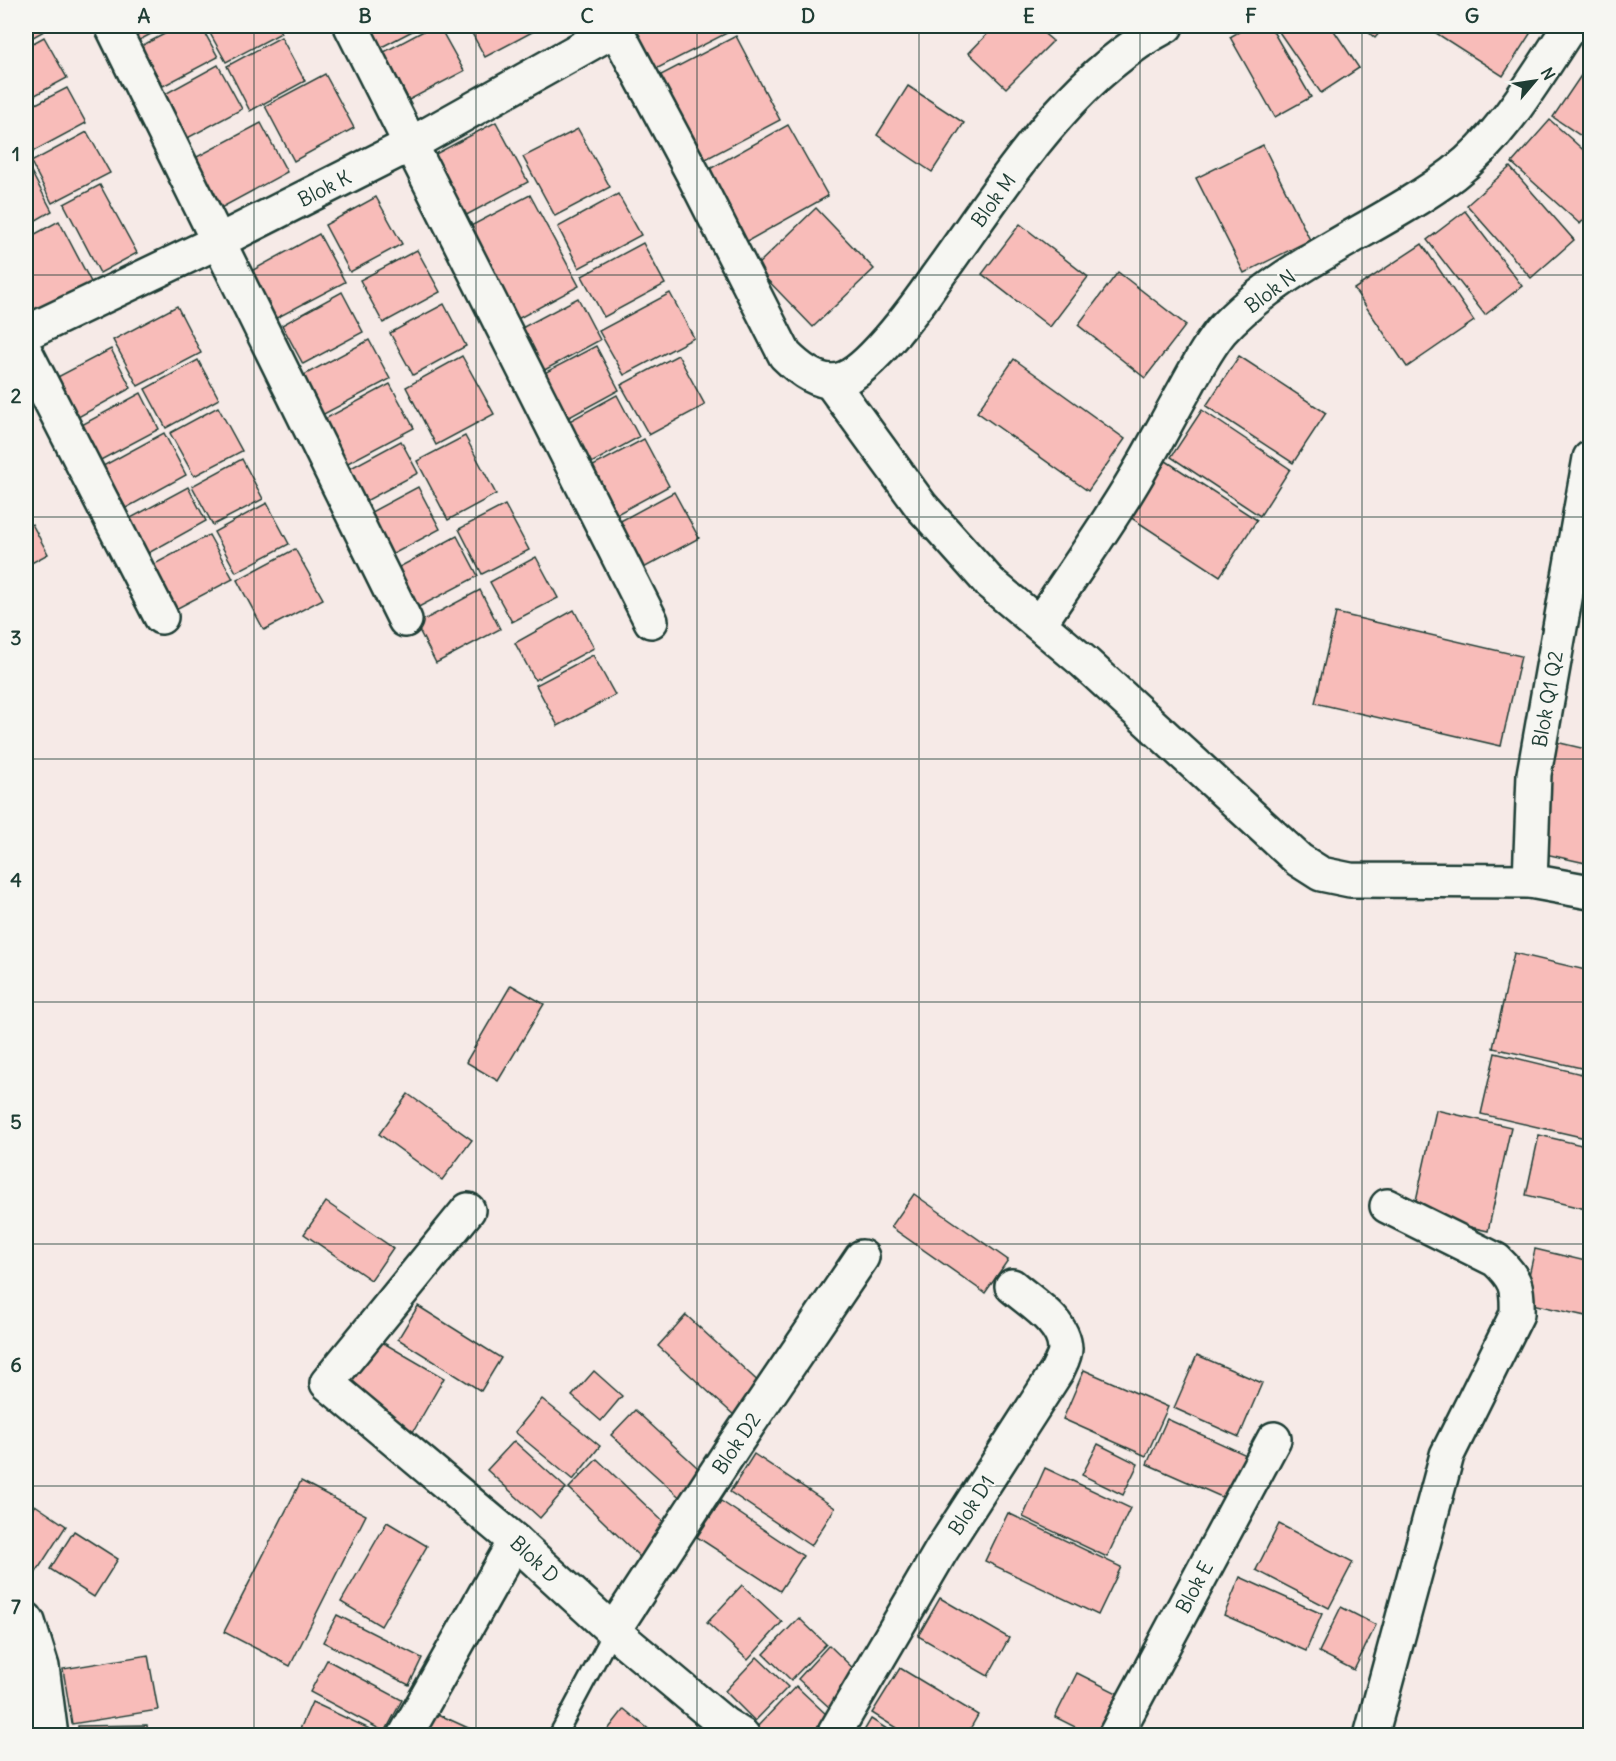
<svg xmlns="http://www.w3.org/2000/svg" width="1616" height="1761" font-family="Delius,sans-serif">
<rect width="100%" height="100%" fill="#f6eae7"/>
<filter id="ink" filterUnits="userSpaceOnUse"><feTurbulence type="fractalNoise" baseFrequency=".0167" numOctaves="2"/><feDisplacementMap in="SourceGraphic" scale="12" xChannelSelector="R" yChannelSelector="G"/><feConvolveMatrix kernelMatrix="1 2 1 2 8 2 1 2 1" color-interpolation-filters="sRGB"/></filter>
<g filter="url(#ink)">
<g fill="#f8bcb9" stroke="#1f3d34" stroke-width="1.5">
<path d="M 26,26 L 41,26 L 44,31 L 26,41 Z"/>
<path d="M 122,26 L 166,26 L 132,44 Z"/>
<path d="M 180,26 L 201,26 L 218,57 L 163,86 L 141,46 Z"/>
<path d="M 206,26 L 277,26 L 281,33 L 226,62 Z"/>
<path d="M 360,26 L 422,26 L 374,51 Z"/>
<path d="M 433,26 L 439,26 L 464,71 L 409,100 L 384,52 Z"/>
<path d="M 468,26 L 533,26 L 536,30 L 485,57 Z"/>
<path d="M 625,26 L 726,26 L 729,32 L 648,73 Z"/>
<path d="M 995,26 L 1035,26 L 1053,41 L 1006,88 L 969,53 Z"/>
<path d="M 1249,26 L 1270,26 L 1311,97 L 1275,117 L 1230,37 Z"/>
<path d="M 1275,26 L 1331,26 L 1359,68 L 1321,93 Z"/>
<path d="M 1361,26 L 1385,26 L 1375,38 Z"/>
<path d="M 1425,26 L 1535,26 L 1503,76 Z"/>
<path d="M 736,36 L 780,120 L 702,161 L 659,76 Z"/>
<path d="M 44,37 L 67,78 L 26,100 L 26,47 Z"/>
<path d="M 281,37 L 305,81 L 250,111 L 227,66 Z"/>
<path d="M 218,65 L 242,109 L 180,142 L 156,99 Z"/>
<path d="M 1584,71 L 1590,75 L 1590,142 L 1553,117 Z"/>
<path d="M 325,74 L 354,128 L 294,161 L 265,106 Z"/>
<path d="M 908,86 L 964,123 L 932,172 L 877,135 Z"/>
<path d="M 67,88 L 86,123 L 30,153 L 26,145 L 26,109 Z"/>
<path d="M 1550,120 L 1590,156 L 1590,212 L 1580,224 L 1512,163 Z"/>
<path d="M 496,122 L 528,182 L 461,218 L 428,158 Z"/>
<path d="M 261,123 L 287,172 L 219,209 L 193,159 Z"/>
<path d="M 788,125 L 828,196 L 746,242 L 706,171 Z"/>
<path d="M 578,129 L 610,187 L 555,216 L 523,157 Z"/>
<path d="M 87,132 L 110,173 L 52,203 L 31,162 Z"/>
<path d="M 1263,145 L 1310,240 L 1244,273 L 1196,178 Z"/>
<path d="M 26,162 L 52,211 L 26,226 Z"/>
<path d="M 1510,167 L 1574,240 L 1531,278 L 1467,205 Z"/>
<path d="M 100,185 L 137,253 L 100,273 L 64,204 Z"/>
<path d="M 618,194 L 641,235 L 579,268 L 558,227 Z"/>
<path d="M 530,195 L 579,286 L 512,322 L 463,230 Z"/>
<path d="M 376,197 L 402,244 L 350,272 L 325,225 Z"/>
<path d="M 816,208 L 874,269 L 813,327 L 755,267 Z"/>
<path d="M 1465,211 L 1522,286 L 1485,315 L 1427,240 Z"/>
<path d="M 59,221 L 92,284 L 33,315 L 26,302 L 26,239 Z"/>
<path d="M 1020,224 L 1088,277 L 1050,327 L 982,274 Z"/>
<path d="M 319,234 L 345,282 L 269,322 L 244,275 Z"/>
<path d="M 643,243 L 665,284 L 604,317 L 582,276 Z"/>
<path d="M 1422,244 L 1474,321 L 1407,367 L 1354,289 Z"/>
<path d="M 417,250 L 440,292 L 383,323 L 360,280 Z"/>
<path d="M 1118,272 L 1186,325 L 1145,378 L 1078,325 Z"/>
<path d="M 342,292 L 363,332 L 303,364 L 282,325 Z"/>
<path d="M 670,293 L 694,338 L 624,375 L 599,331 Z"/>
<path d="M 578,298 L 600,340 L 539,373 L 516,331 Z"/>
<path d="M 444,304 L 466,346 L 413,375 L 390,333 Z"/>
<path d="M 177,306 L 201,353 L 138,386 L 113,340 Z"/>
<path d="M 369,340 L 390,379 L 322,415 L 302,376 Z"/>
<path d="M 596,346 L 619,390 L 555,425 L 531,380 Z"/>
<path d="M 111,349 L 131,388 L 71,421 L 50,381 Z"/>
<path d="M 678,355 L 705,405 L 649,435 L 621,385 Z"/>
<path d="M 462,356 L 494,414 L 436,445 L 406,387 Z"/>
<path d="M 1239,356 L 1326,413 L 1293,463 L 1206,406 Z"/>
<path d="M 1014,359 L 1125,439 L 1088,491 L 977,412 Z"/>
<path d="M 198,360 L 219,399 L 166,428 L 145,389 Z"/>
<path d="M 390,384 L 414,428 L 346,464 L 323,420 Z"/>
<path d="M 141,393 L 159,429 L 97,462 L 78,427 Z"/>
<path d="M 617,395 L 639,437 L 584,467 L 562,425 Z"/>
<path d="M 218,407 L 242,451 L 194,476 L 170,433 Z"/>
<path d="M 1202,410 L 1290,469 L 1260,516 L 1171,457 Z"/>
<path d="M 164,433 L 186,475 L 126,508 L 103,466 Z"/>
<path d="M 465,436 L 496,494 L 448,520 L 417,461 Z"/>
<path d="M 644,439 L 669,486 L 604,521 L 578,474 Z"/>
<path d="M 401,441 L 418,473 L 353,508 L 336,476 Z"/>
<path d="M 242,459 L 263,499 L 213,525 L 192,486 Z"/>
<path d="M 1166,461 L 1257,520 L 1220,576 L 1130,517 Z"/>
<path d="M 188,487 L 206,521 L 145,555 L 127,520 Z"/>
<path d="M 418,487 L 440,529 L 382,560 L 360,518 Z"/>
<path d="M 674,492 L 699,538 L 640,570 L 615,524 Z"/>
<path d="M 267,503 L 289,544 L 236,572 L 214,532 Z"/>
<path d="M 505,505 L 529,550 L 482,574 L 459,529 Z"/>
<path d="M 32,524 L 48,554 L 26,566 L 26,528 Z"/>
<path d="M 209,535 L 233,579 L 172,611 L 149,567 Z"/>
<path d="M 457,536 L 478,576 L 411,611 L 390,572 Z"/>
<path d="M 295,549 L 323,599 L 264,630 L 237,580 Z"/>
<path d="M 536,557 L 558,598 L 512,622 L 490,582 Z"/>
<path d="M 480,590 L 500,629 L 436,663 L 416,624 Z"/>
<path d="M 574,610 L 594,648 L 535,680 L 515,643 Z"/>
<path d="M 1336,613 L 1521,656 L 1501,746 L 1315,703 Z"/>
<path d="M 593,655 L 615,695 L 558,726 L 536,685 Z"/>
<path d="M 1556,742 L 1590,750 L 1590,864 L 1532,851 Z"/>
<path d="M 1514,953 L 1590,971 L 1590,1070 L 1493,1048 Z"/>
<path d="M 511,985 L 544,1004 L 498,1081 L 466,1062 Z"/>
<path d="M 1495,1053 L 1590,1076 L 1590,1139 L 1481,1114 Z"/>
<path d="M 408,1094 L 472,1140 L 442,1180 L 379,1134 Z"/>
<path d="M 1436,1110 L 1511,1127 L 1488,1231 L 1413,1214 Z"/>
<path d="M 1539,1135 L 1590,1147 L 1590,1210 L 1526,1195 Z"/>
<path d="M 914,1194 L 1008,1260 L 985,1293 L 891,1227 Z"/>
<path d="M 326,1202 L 393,1248 L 371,1280 L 304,1234 Z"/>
<path d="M 1535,1249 L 1590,1262 L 1590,1317 L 1523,1302 Z"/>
<path d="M 418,1306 L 501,1358 L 481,1391 L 398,1339 Z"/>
<path d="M 686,1315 L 763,1386 L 735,1416 L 658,1346 Z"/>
<path d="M 375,1338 L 444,1378 L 413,1432 L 344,1390 Z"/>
<path d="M 1197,1355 L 1262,1383 L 1239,1437 L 1174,1408 Z"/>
<path d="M 1084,1370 L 1168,1407 L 1146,1456 L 1063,1419 Z"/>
<path d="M 594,1371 L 622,1396 L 601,1421 L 572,1396 Z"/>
<path d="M 542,1399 L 600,1446 L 573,1480 L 515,1432 Z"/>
<path d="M 635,1410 L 709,1478 L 686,1503 L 611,1435 Z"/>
<path d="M 1167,1419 L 1253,1458 L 1233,1502 L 1147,1464 Z"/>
<path d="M 514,1441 L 566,1488 L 540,1518 L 487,1470 Z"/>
<path d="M 1098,1444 L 1138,1464 L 1123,1495 L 1082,1475 Z"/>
<path d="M 754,1454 L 835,1508 L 811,1546 L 730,1492 Z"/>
<path d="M 597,1459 L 673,1531 L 644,1561 L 569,1488 Z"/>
<path d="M 1045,1468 L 1130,1508 L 1107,1557 L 1023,1517 Z"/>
<path d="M 301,1481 L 366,1515 L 290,1666 L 224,1632 Z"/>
<path d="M 721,1501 L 803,1556 L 780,1591 L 697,1537 Z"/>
<path d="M 35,1505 L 66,1526 L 33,1577 L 26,1572 L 26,1519 Z"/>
<path d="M 1008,1513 L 1121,1567 L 1098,1615 L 985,1561 Z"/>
<path d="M 387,1522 L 427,1546 L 381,1626 L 341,1602 Z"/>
<path d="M 1279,1524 L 1353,1562 L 1329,1608 L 1256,1570 Z"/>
<path d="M 74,1531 L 118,1559 L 94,1597 L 50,1569 Z"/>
<path d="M 1240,1577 L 1322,1614 L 1306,1651 L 1224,1615 Z"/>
<path d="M 742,1585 L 782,1622 L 748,1660 L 707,1623 Z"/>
<path d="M 940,1598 L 1009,1638 L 988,1676 L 918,1636 Z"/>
<path d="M 1341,1607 L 1376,1625 L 1354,1670 L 1319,1652 Z"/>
<path d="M 337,1615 L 422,1658 L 409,1685 L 323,1642 Z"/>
<path d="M 799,1618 L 826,1644 L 791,1680 L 764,1654 Z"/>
<path d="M 829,1645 L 861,1676 L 830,1708 L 798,1679 Z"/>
<path d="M 148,1655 L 158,1710 L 72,1724 L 63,1669 Z"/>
<path d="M 757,1657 L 788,1687 L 755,1721 L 725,1691 Z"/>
<path d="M 327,1660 L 402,1700 L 385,1732 L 310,1692 Z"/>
<path d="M 900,1668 L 978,1715 L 966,1736 L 909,1736 L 872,1713 Z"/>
<path d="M 1077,1673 L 1123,1696 L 1104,1736 L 1093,1736 L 1055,1717 Z"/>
<path d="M 796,1686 L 828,1716 L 809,1736 L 764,1736 L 756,1728 Z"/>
<path d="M 312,1702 L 372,1730 L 369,1736 L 297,1736 Z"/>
<path d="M 624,1709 L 657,1736 L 603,1736 Z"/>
<path d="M 433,1712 L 486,1736 L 422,1736 Z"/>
<path d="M 871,1719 L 898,1736 L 861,1736 Z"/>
<path d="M 147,1725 L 148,1736 L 78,1736 L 78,1726 Z"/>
</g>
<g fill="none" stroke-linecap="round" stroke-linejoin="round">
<defs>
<path id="service" d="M 557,1736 L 613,1631"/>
<g id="minor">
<path d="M 112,26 L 405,620"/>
<path d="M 351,26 L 651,621"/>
<path d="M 614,26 L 692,172 L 785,355 C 800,370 823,388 845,378 C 872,367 919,303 936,278 C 1001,189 1067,78 1166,26"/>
<path d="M 26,333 L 219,241 L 411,144 L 616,29"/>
<path d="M 26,353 L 161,617"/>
<path d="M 830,381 L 921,506 L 990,583 L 1084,662 L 1299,860 L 1321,874 L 1350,880 L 1530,881"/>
<path d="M 1590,458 L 1534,774 L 1530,881 L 1590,892"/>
<path d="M 1040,623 C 1071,576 1105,529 1134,480 C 1152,450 1168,419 1185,389 C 1196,369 1207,348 1221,331 C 1282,264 1381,228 1453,174 C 1503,136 1536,77 1570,26"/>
<path d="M 468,1210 L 327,1383 L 515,1541 L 613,1631 L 724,1724 L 743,1736"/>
<path d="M 26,1619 L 28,1622 L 42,1667 L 51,1736"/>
<path d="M 613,1631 L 735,1444 L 862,1257"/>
<path d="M 405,1736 L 515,1541"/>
<path d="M 833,1736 L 941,1551 L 1057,1371 C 1060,1364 1065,1356 1065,1349 C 1064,1321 1030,1302 1012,1286"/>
<path d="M 1115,1736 L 1274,1439"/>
<path d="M 1371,1736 L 1447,1455 L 1517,1314 C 1518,1287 1516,1279 1496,1260 L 1387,1206"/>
</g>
</defs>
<use href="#service" stroke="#1f3d34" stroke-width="21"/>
<use href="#minor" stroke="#1f3d34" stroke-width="38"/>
<use href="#service" stroke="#f6f6f2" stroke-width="16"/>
<use href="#minor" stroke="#f6f6f2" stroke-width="33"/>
</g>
</g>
<path fill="none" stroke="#1f3d34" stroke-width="1.5" stroke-opacity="0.55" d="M 254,26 L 254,1736M 476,26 L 476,1736M 697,26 L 697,1736M 919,26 L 919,1736M 1140,26 L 1140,1736M 1362,26 L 1362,1736M 26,275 L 1590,275M 26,517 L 1590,517M 26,759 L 1590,759M 26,1002 L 1590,1002M 26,1244 L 1590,1244M 26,1486 L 1590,1486"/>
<g text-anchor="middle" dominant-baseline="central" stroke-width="4.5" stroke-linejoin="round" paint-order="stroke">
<g font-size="20" fill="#1f3d34" stroke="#f6f6f2">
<text transform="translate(324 188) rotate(-27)">Blok K</text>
<text transform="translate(993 200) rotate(-54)">Blok M</text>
<text transform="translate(1270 291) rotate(-37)">Blok N</text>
<text transform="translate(1547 699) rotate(-80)">Blok Q1 Q2</text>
<text transform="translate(736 1443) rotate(-56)">Blok D2</text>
<text transform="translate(971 1505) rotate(-57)">Blok D1</text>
<text transform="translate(535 1559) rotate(43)">Blok D</text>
<text transform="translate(1194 1587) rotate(-62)">Blok E</text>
</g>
</g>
<rect width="1616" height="1761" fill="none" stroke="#f6f6f2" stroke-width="66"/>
<g transform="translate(1535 81) rotate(61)" stroke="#f6f6f2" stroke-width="4.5" paint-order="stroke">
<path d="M0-4.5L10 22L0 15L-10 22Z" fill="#1f3d34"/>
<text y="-9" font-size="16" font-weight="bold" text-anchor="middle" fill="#1f3d34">N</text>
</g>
<rect x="33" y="33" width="1550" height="1695" fill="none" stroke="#1f3d34" stroke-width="2"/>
<g font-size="20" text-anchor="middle" font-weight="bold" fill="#1f3d34">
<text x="144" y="23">A</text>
<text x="365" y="23">B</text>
<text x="587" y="23">C</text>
<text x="808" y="23">D</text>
<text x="1029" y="23">E</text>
<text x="1251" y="23">F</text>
<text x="1472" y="23">G</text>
<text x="16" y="161">1</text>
<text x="16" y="403">2</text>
<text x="16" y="645">3</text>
<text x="16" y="887">4</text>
<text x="16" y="1129">5</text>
<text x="16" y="1372">6</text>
<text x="16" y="1614">7</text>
</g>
</svg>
